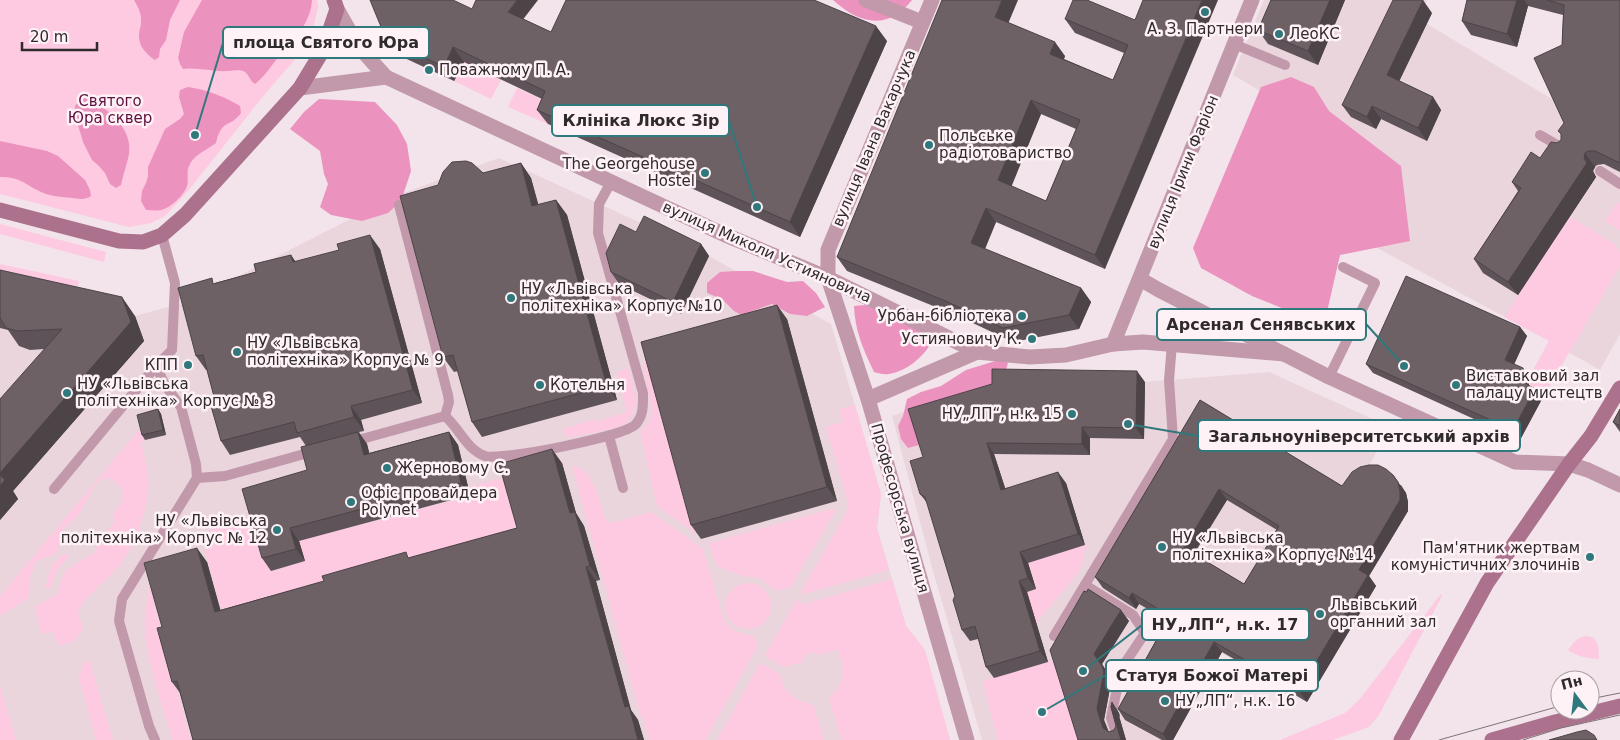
<svg xmlns="http://www.w3.org/2000/svg" width="1620" height="740" font-family="'DejaVu Sans',sans-serif">
<rect width="100%" height="100%" fill="#f2e4ea"/>
<g fill="#ead5dd">
<path d="M 1264,0 L 1427,0 L 1419,19 L 1620,140 L 1620,334 L 1600,370 L 1549,341 L 1342,229 L 1355,146 L 1233,75 Z"/>
<path d="M 499,158 L 652,228 L 709,256 L 831,324 L 881,494 L 877,528 L 906,626 L 925,650 L 950,740 L 0,740 L 0,286 L 135,316 L 187,302 L 398,195 Z"/>
<path d="M 1269,372 L 1390,427 L 1360,482 L 1238,662 L 1221,653 L 1173,740 L 982,740 L 933,571 L 892,416 L 1000,380 L 1145,382 Z"/>
</g>
<g fill="#fdcae1">
<path d="M 0,0 L 317,0 L 318,7 L 314,25 L 296,58 L 261,99 L 188,191 L 165,216 L 151,223 L 129,227 L 0,194 Z"/>
<path d="M 464,62 L 501,80 L 491,99 L 454,81 Z"/>
<path d="M 517,88 L 555,106 L 548,124 L 508,107 Z"/>
<path d="M 1617,202 L 1620,204 L 1620,231 L 1605,221 Z"/>
<path d="M 1570,217 L 1615,244 L 1620,253 L 1620,266 L 1542,399 L 1529,392 L 1529,377 L 1549,341 L 1504,317 Z"/>
<path d="M 0,224 L 106,252 L 104,262 L 0,234 Z"/>
<path d="M 0,264 L 79,281 L 74,303 L 0,286 Z"/>
<path d="M 650,357 L 697,534 L 657,506 L 640,432 L 648,423 L 652,412 L 643,362 L 646,358 Z"/>
<path d="M 628,368 C 632,380 636,394 635,406 C 635,411 630,419 626,423 C 616,430 580,435 566,438 L 563,429 L 595,419 L 596,422 L 627,412 L 617,372 Z"/>
<path d="M 855,405 L 881,494 L 877,528 L 889,570 L 804,594 L 801,592 L 846,513 L 848,503 L 826,427 L 843,422 L 839,409 Z"/>
<path d="M 142,426 L 145,440 L 141,443 C 145,459 150,476 148,492 C 146,513 133,551 119,566 C 107,580 86,596 78,611 L 83,631 L 74,641 L 58,646 L 53,631 L 42,635 L 34,607 L 56,595 L 65,571 L 95,552 L 102,535 L 114,524 L 114,512 L 122,501 L 123,491 L 112,479 L 103,478 L 95,485 L 80,513 L 64,528 L 56,554 L 36,561 L 30,578 L 29,598 L 0,616 L 0,596 Z"/>
<path d="M 572,466 C 597,469 598,505 608,522 L 612,523 L 651,512 L 703,549 L 720,606 L 723,618 L 726,624 L 735,631 L 753,636 L 757,641 L 758,646 L 705,740 L 649,740 L 644,720 L 640,714 Z"/>
<path d="M 507,477 L 525,541 L 225,623 L 205,551 L 205,538 L 213,528 L 225,523 L 255,514 L 272,571 L 305,561 L 285,495 L 329,533 L 470,496 L 468,487 Z"/>
<path d="M 828,510 L 836,510 L 790,588 L 776,591 L 759,578 L 743,576 L 721,568 L 716,565 L 709,543 Z"/>
<path d="M 1085,545 L 1084,557 L 1078,573 L 1036,623 L 1032,610 L 1017,614 L 1012,596 L 1028,563 Z"/>
<path d="M 64,553 L 69,557 L 57,570 L 50,589 L 45,588 L 52,565 Z"/>
<path d="M 892,579 L 906,626 L 925,650 L 950,740 L 841,740 L 829,699 C 831,696 834,693 837,690 C 846,676 842,665 838,650 L 818,655 L 813,652 L 807,654 L 803,659 L 803,662 L 784,667 L 765,656 L 796,600 L 804,604 Z"/>
<circle cx="748" cy="606" r="23"/>
<path d="M 149,585 L 191,740 L 172,740 C 163,708 150,672 146,639 C 143,622 147,603 149,585 Z"/>
<path d="M 1441,594 L 1442,596 L 1379,715 L 1369,727 L 1333,740 L 1280,740 L 1345,713 L 1359,700 Z"/>
<path d="M 1587,636 L 1594,638 L 1598,645 L 1599,659 C 1587,658 1578,657 1568,650 C 1574,642 1577,637 1587,636 Z"/>
<path d="M 90,661 L 113,740 L 96,740 L 78,676 L 83,667 L 82,663 Z"/>
<path d="M 1048,661 L 1058,661 L 1082,740 L 998,740 L 982,681 Z"/>
<path d="M 760,663 L 780,674 C 784,693 795,701 813,704 L 824,740 L 717,740 Z"/>
<path d="M 0,686 L 16,740 L 0,740 Z"/>
</g>
<g fill="#ec92be">
<path d="M 134,0 L 180,0 L 170,20 L 166,40 L 160,49 L 159,57 L 155,60 C 146,54 138,46 139,34 C 139,30 141,27 141,23 C 142,14 138,7 134,0 Z"/>
<path d="M 202,0 L 312,0 C 311,24 291,43 276,60 C 269,69 264,77 255,84 C 250,81 249,75 245,72 C 240,69 233,71 228,71 C 213,72 198,67 183,69 L 180,64 L 178,58 L 184,32 Z"/>
<path d="M 833,0 L 912,0 C 888,31 859,24 833,0 Z"/>
<path d="M 1291,77 L 1314,87 L 1329,111 L 1401,166 L 1410,241 L 1340,255 L 1324,325 L 1252,296 L 1201,268 L 1193,248 L 1261,87 Z"/>
<path d="M 188,87 C 207,90 224,96 240,106 L 241,113 C 229,129 222,118 216,143 C 207,150 193,155 189,166 C 186,172 189,180 187,186 C 184,195 171,208 161,210 C 157,211 151,210 146,210 L 141,201 L 142,191 L 146,183 L 148,176 L 148,167 L 165,129 L 180,119 L 184,114 L 179,97 L 180,90 Z"/>
<path d="M 88,96 C 107,110 133,127 129,154 C 127,164 123,175 121,185 L 116,188 L 110,184 L 105,173 L 99,166 L 92,160 L 83,142 L 75,115 L 75,106 L 79,101 Z"/>
<path d="M 319,99 L 375,102 L 397,125 L 407,144 L 411,171 L 401,201 L 388,213 L 362,221 L 331,215 L 320,207 L 328,184 L 324,174 L 320,151 L 290,129 L 304,112 Z"/>
<path d="M 0,141 L 47,151 L 58,156 L 85,180 L 90,190 L 91,196 C 85,200 80,199 72,198 C 60,197 48,196 37,190 C 22,182 19,177 0,177 Z"/>
<path d="M 736,271 L 753,271 L 787,282 L 803,281 L 816,293 L 825,307 L 807,316 L 790,314 L 772,304 L 741,315 L 734,311 L 722,299 L 707,293 L 707,283 L 720,272 Z"/>
<path d="M 865,305 L 885,312 L 918,329 L 930,345 C 921,359 906,371 889,374 C 884,375 878,373 874,372 C 863,349 855,331 854,306 Z"/>
<path d="M 1002,359 L 1008,363 L 1004,377 L 918,432 L 919,445 L 908,448 L 901,439 L 898,426 L 903,416 L 907,399 L 921,392 L 941,386 L 966,370 Z"/>
</g>
<g fill="none" stroke-linecap="round" stroke-linejoin="round">
<g stroke="#c199ab" stroke-width="10">
<path d="M 1234,44 L 1285,65"/>
<path d="M 1540,135 L 1564,149"/>
<path d="M 1600,171 L 1620,184"/>
<path d="M 399,205 L 448,395 L 449,402 L 445,416"/>
<path d="M 1329,377 L 1375,283 L 1343,267"/>
<path d="M 609,436 L 623,488"/>
<path d="M 351,442 L 445,416 C 460,429 466,449 485,456 C 502,461 621,437 635,425 C 644,416 643,404 643,393 L 598,233 L 599,204 L 611,182"/>
<path d="M 197,478 L 225,476 L 315,451"/>
<path d="M 54,489 L 156,366 L 172,350 L 175,283 L 162,235"/>
<path d="M 1085,585 L 1133,615 L 1145,633 L 1121,669 L 1111,718 L 1117,736"/>
<path d="M 1054,636 L 1173,439 L 1169,380 L 1172,344"/>
<path d="M 155,740 L 149,726 L 119,621 L 122,599 L 197,478 L 196,464 L 181,407 L 165,385 L 156,366"/>
</g>
<g stroke="#c199ab" stroke-width="15">
<path d="M 866,0 L 922,22"/>
<path d="M 932,0 L 828,250 L 828,278 L 868,399 L 967,740"/>
<path d="M 337,9 L 358,46 L 386,77 L 723,234 L 828,278 L 977,352 L 1030,357 L 1066,355 L 1113,344 L 1143,342 L 1284,354"/>
<path d="M 300,88 L 386,77"/>
<path d="M 1140,279 L 1159,290 L 1329,377 L 1515,462 L 1569,464 L 1588,470 L 1620,485"/>
<path d="M 1113,344 L 1252,0"/>
<path d="M 868,399 L 977,352"/>
</g>
<g stroke="#ab718d" stroke-width="15">
<path d="M 0,210 L 119,241 L 143,242 L 162,235 L 185,215 L 300,88 L 323,50 L 337,9 L 334,0"/>
<path d="M 1401,740 L 1487,583 L 1569,464 L 1591,436 L 1620,388"/>
<path d="M 1492,740 L 1555,722 L 1620,706"/>
</g>
<g stroke="#7d7478" stroke-width="1">
<path d="M 1590,699 L 1620,693"/>
<path d="M 1439,740 L 1560,706"/>
<path d="M 1523,740 L 1561,728 L 1620,715"/>
</g>
</g>
<g fill="#5e5358" fill-rule="evenodd">
<path d="M 1271,0 L 1345,0 L 1318,65 L 1268,44 L 1258,30 Z"/>
<path d="M 1467,0 L 1620,0 L 1620,172 L 1604,164 L 1597,165 L 1595,167 L 1593,171 L 1596,177 L 1518,295 L 1483,273 L 1474,259 L 1518,191 L 1512,182 L 1561,140 L 1564,123 L 1562,45 L 1563,15 L 1528,6 L 1517,47 L 1471,35 L 1462,21 Z"/>
<path d="M 472,9 L 523,19 L 551,32 L 887,41 L 800,237 L 548,124 L 537,110 L 542,99 L 464,62 L 454,81 L 396,54 L 386,39 Z"/>
<path d="M 1432,13 L 1399,81 L 1433,97 L 1441,110 L 1427,141 L 1381,119 L 1376,129 L 1351,117 L 1342,105 Z"/>
<path d="M 1065,19 L 1135,20 L 1105,269 L 996,222 L 985,249 L 1081,288 L 1091,302 L 1079,329 L 1013,342 L 958,316 L 847,271 L 837,257 L 1009,23 L 1065,56 L 1064,59 L 1113,80 L 1124,53 L 1075,33 ZM 1041,114 L 1076,129 L 1046,201 L 1011,186 Z"/>
<path d="M 521,163 L 531,178 L 538,205 L 556,200 L 567,215 L 617,400 L 482,437 L 472,422 L 458,371 L 454,372 L 443,357 L 438,185 Z"/>
<path d="M 636,232 L 701,244 L 709,256 L 681,314 L 619,284 L 611,272 Z"/>
<path d="M 380,249 L 422,403 L 361,420 L 364,431 L 359,432 L 367,444 L 369,453 L 449,432 L 458,445 L 470,495 L 299,541 L 305,561 L 271,571 L 262,558 L 307,470 L 306,446 L 300,437 L 230,455 L 221,441 L 216,404 L 207,370 L 206,370 L 196,356 L 215,283 L 256,272 L 291,255 L 295,262 Z"/>
<path d="M 0,270 L 135,316 L 144,341 L 13,491 L 18,499 L 0,520 L 44,349 L 30,350 L 19,346 L 8,330 L 0,328 Z"/>
<path d="M 787,319 L 837,501 L 701,539 L 691,525 Z"/>
<path d="M 1520,327 L 1527,336 L 1514,364 L 1529,377 L 1529,386 L 1535,389 L 1542,399 L 1520,440 L 1373,373 L 1366,364 Z"/>
<path d="M 1145,382 L 1144,439 L 1090,438 L 1090,455 L 994,454 L 1005,488 L 1066,483 L 1085,545 L 1028,563 L 1036,589 L 1027,592 L 1048,662 L 994,678 L 986,667 L 978,639 L 970,641 L 962,630 L 955,596 L 928,504 L 920,494 L 923,457 Z"/>
<path d="M 1200,400 L 1342,486 L 1401,485 L 1406,493 L 1408,502 L 1408,511 L 1369,576 L 1376,586 L 1307,702 L 1222,652 L 1173,740 L 1162,740 L 1125,720 L 1118,709 L 1167,620 L 1139,604 L 1136,609 L 1103,588 L 1095,577 ZM 1227,500 L 1277,530 L 1244,584 L 1194,554 Z"/>
<path d="M 158,409 L 161,414 L 166,435 L 145,440 L 142,435 Z"/>
<path d="M 1620,409 L 1620,432 L 1613,422 Z"/>
<path d="M 562,463 L 576,513 L 584,526 L 600,580 L 596,581 L 631,710 L 638,720 L 644,740 L 193,740 L 180,693 L 172,682 L 162,627 L 207,562 L 220,610 L 517,528 Z"/>
<path d="M 1084,591 L 1129,621 L 1102,664 L 1110,677 L 1111,683 L 1104,720 L 1109,732 L 1114,730 L 1116,726 L 1111,707 L 1112,702 L 1119,713 L 1120,717 L 1119,716 L 1126,740 L 1078,740 Z"/>
</g>
<g fill="#4c4447">
<path d="M 517,0 L 538,0 L 518,26 L 508,12 Z"/>
<path d="M 1002,0 L 1018,0 L 1005,31 L 995,17 Z"/>
<path d="M 1202,0 L 1218,0 L 1105,269 L 1095,255 Z"/>
<path d="M 1330,0 L 1345,0 L 1318,65 L 1308,51 Z"/>
<path d="M 1423,0 L 1432,13 L 1396,88 L 1387,75 Z"/>
<path d="M 1517,0 L 1524,0 L 1528,6 L 1517,47 L 1507,34 Z"/>
<path d="M 876,26 L 887,41 L 800,237 L 790,222 Z"/>
<path d="M 1055,42 L 1065,56 L 1060,68 L 1050,54 Z"/>
<path d="M 453,47 L 464,62 L 454,81 L 444,67 Z"/>
<path d="M 1433,97 L 1441,110 L 1427,141 L 1418,128 Z"/>
<path d="M 1031,100 L 1041,114 L 1008,195 L 998,180 Z"/>
<path d="M 1372,106 L 1381,119 L 1376,129 L 1367,117 Z"/>
<path d="M 1585,153 L 1595,167 L 1593,171 L 1596,177 L 1518,295 L 1508,282 L 1584,158 Z"/>
<path d="M 521,163 L 531,178 L 543,221 L 532,206 Z"/>
<path d="M 556,200 L 567,215 L 617,400 L 607,386 Z"/>
<path d="M 986,208 L 996,222 L 981,258 L 971,243 Z"/>
<path d="M 370,235 L 380,249 L 422,403 L 413,390 Z"/>
<path d="M 701,244 L 709,256 L 681,314 L 673,302 Z"/>
<path d="M 291,255 L 300,268 L 293,262 Z"/>
<path d="M 1081,288 L 1091,302 L 1079,329 L 1069,315 Z"/>
<path d="M 122,297 L 135,316 L 144,341 L 13,491 L 18,499 L 0,520 L 0,473 Z"/>
<path d="M 777,305 L 787,319 L 837,501 L 827,487 Z"/>
<path d="M 1520,327 L 1527,336 L 1512,369 L 1505,360 Z"/>
<path d="M 1523,368 L 1529,377 L 1529,392 L 1523,382 Z"/>
<path d="M 1137,371 L 1145,382 L 1144,439 L 1136,428 Z"/>
<path d="M 1535,389 L 1542,399 L 1520,440 L 1513,430 Z"/>
<path d="M 351,406 L 361,420 L 364,431 L 354,417 Z"/>
<path d="M 158,409 L 161,414 L 166,435 L 163,430 Z"/>
<path d="M 1082,427 L 1090,438 L 1090,455 L 1082,444 Z"/>
<path d="M 358,432 L 367,444 L 373,467 L 364,455 Z"/>
<path d="M 449,432 L 458,445 L 470,495 L 461,483 Z"/>
<path d="M 987,443 L 994,454 L 1009,500 L 1001,490 Z"/>
<path d="M 552,449 L 562,463 L 576,513 L 584,526 L 600,580 L 590,566 L 570,513 Z"/>
<path d="M 1058,472 L 1066,483 L 1085,545 L 1078,534 Z"/>
<path d="M 1393,475 L 1406,493 L 1408,502 L 1408,511 L 1369,576 L 1376,586 L 1307,702 L 1299,691 L 1359,570 Z"/>
<path d="M 1219,489 L 1227,500 L 1191,558 L 1184,548 Z"/>
<path d="M 290,528 L 299,541 L 305,561 L 296,549 Z"/>
<path d="M 197,548 L 207,562 L 225,626 L 215,612 Z"/>
<path d="M 1020,552 L 1028,563 L 1036,589 L 1028,578 Z"/>
<path d="M 586,567 L 596,581 L 631,710 L 638,720 L 644,740 L 638,740 L 625,707 Z"/>
<path d="M 1019,581 L 1027,592 L 1048,662 L 1040,651 Z"/>
<path d="M 1132,593 L 1139,604 L 1136,609 L 1129,598 Z"/>
<path d="M 1121,610 L 1129,621 L 1102,664 L 1110,677 L 1111,683 L 1104,720 L 1111,739 L 1103,728 L 1097,709 L 1094,654 Z"/>
<path d="M 1214,642 L 1222,652 L 1173,740 L 1167,740 L 1163,734 Z"/>
<path d="M 1112,702 L 1119,713 L 1120,717 L 1113,707 Z"/>
<path d="M 1111,706 L 1119,716 L 1126,740 L 1121,740 Z"/>
</g>
<g fill="#6d6166" stroke="#4c4447" fill-rule="evenodd">
<path d="M 370,0 L 453,0 L 472,9 L 476,0 L 517,0 L 508,12 L 551,32 L 566,0 L 814,0 L 876,26 L 790,222 L 537,110 L 545,91 L 453,47 L 444,67 L 386,39 Z"/>
<path d="M 942,0 L 1002,0 L 995,17 L 1055,42 L 1050,54 L 1113,80 L 1128,45 L 1065,19 L 1073,0 L 1087,0 L 1135,20 L 1143,0 L 1202,0 L 1095,255 L 986,208 L 971,243 L 1081,288 L 1069,315 L 1003,328 L 948,302 L 837,257 ZM 1031,100 L 1080,120 L 1046,201 L 998,180 Z"/>
<path d="M 1271,0 L 1330,0 L 1308,51 L 1258,30 Z"/>
<path d="M 1393,0 L 1423,0 L 1387,75 L 1433,97 L 1418,128 L 1372,106 L 1367,117 L 1342,105 Z"/>
<path d="M 1467,0 L 1517,0 L 1507,34 L 1462,21 Z"/>
<path d="M 1547,0 L 1620,0 L 1620,163 L 1595,151 L 1588,151 L 1585,153 L 1584,158 L 1587,163 L 1508,282 L 1474,259 L 1521,188 L 1512,182 L 1531,152 L 1540,158 L 1551,142 L 1557,143 L 1561,140 L 1561,134 L 1558,131 L 1564,123 L 1534,58 L 1562,45 L 1564,5 Z"/>
<path d="M 466,161 L 472,163 L 483,173 L 521,163 L 532,206 L 556,200 L 607,386 L 472,422 L 453,355 L 443,357 L 400,196 L 438,185 L 443,172 L 452,162 Z"/>
<path d="M 644,216 L 701,244 L 673,302 L 611,272 L 606,253 L 620,224 L 636,232 Z"/>
<path d="M 370,235 L 413,390 L 351,406 L 354,417 L 297,433 L 294,422 L 221,441 L 211,406 L 216,404 L 203,355 L 196,356 L 178,288 L 212,278 L 213,284 L 256,272 L 254,264 L 291,255 L 293,262 L 339,250 L 337,244 Z"/>
<path d="M 0,270 L 122,297 L 131,322 L 0,473 L 0,399 L 62,329 L 17,331 L 6,328 L 0,318 Z"/>
<path d="M 1406,276 L 1520,327 L 1505,360 L 1523,368 L 1523,382 L 1535,389 L 1513,430 L 1366,364 Z"/>
<path d="M 777,305 L 827,487 L 691,525 L 641,342 Z"/>
<path d="M 992,369 L 1137,371 L 1136,428 L 1082,427 L 1082,444 L 987,443 L 1001,490 L 1058,472 L 1078,534 L 1020,552 L 1028,578 L 1019,581 L 1040,651 L 986,667 L 975,626 L 962,630 L 953,600 L 955,596 L 925,497 L 920,494 L 910,461 L 923,457 L 908,409 L 992,384 Z"/>
<path d="M 1200,400 L 1342,486 L 1352,472 L 1360,467 L 1369,465 L 1378,465 L 1386,469 L 1393,475 L 1398,482 L 1400,491 L 1400,500 L 1359,570 L 1368,575 L 1299,691 L 1214,642 L 1163,734 L 1118,709 L 1170,616 L 1132,593 L 1129,598 L 1095,577 ZM 1219,489 L 1279,526 L 1244,584 L 1184,548 Z"/>
<path d="M 158,409 L 163,430 L 142,435 L 137,415 Z"/>
<path d="M 1620,409 L 1620,426 L 1613,422 Z"/>
<path d="M 358,432 L 364,455 L 449,432 L 461,483 L 290,528 L 296,549 L 262,558 L 242,489 L 307,470 L 301,447 Z"/>
<path d="M 552,449 L 570,513 L 575,512 L 590,566 L 586,567 L 625,707 L 629,706 L 638,740 L 193,740 L 177,681 L 172,682 L 157,628 L 162,627 L 144,563 L 197,548 L 215,612 L 324,581 L 322,576 L 406,552 L 408,558 L 517,528 L 499,464 Z"/>
<path d="M 0,475 L 5,480 L 0,486 Z"/>
<path d="M 1088,589 L 1121,610 L 1094,654 L 1102,666 L 1104,672 L 1097,709 L 1103,728 L 1109,732 L 1114,730 L 1116,726 L 1111,707 L 1112,702 L 1113,707 L 1111,706 L 1121,740 L 1078,740 L 1050,650 L 1084,591 L 1087,592 Z"/>
<path d="M 1586,730 L 1594,735 L 1597,740 L 1549,740 L 1577,732 Z"/>
</g>
<g fill="#2f797c" stroke="#fef2f7" stroke-width="2">
<circle cx="1205" cy="12" r="5"/>
<circle cx="1279" cy="34" r="5"/>
<circle cx="429" cy="70" r="5"/>
<circle cx="929" cy="145" r="5"/>
<circle cx="705" cy="173" r="5"/>
<circle cx="511" cy="298" r="5"/>
<circle cx="1022" cy="316" r="5"/>
<circle cx="1032" cy="339" r="5"/>
<circle cx="237" cy="352" r="5"/>
<circle cx="188" cy="365" r="5"/>
<circle cx="540" cy="385" r="5"/>
<circle cx="1456" cy="385" r="5"/>
<circle cx="67" cy="393" r="5"/>
<circle cx="1072" cy="414" r="5"/>
<circle cx="387" cy="468" r="5"/>
<circle cx="351" cy="502" r="5"/>
<circle cx="277" cy="530" r="5"/>
<circle cx="1162" cy="547" r="5"/>
<circle cx="1590" cy="557" r="5"/>
<circle cx="1320" cy="614" r="5"/>
<circle cx="1165" cy="701" r="5"/>
</g>
<g text-anchor="middle" dominant-baseline="central" stroke-width="5" stroke-linejoin="round" paint-order="stroke">
<g font-size="15" fill="#2f2a2c" stroke="#fef2f7" text-anchor="start">
<text x="1205" y="29" text-anchor="middle">А. З. Партнери</text>
<text x="1289" y="34">ЛеоКС</text>
<text x="439" y="70">Поважному П. А.</text>
<text x="939" y="136">Польське<tspan x="939" dy="17">радіотовариство</tspan></text>
<text x="695" y="164" text-anchor="end">The Georgehouse<tspan x="695" dy="17">Hostel</tspan></text>
<text x="521" y="289">НУ «Львівська<tspan x="521" dy="17">політехніка» Корпус №10</tspan></text>
<text x="1012" y="316" text-anchor="end">Урбан-бібліотека</text>
<text x="1022" y="339" text-anchor="end">Устияновичу К.</text>
<text x="247" y="343">НУ «Львівська<tspan x="247" dy="17">політехніка» Корпус № 9</tspan></text>
<text x="178" y="365" text-anchor="end">КПП</text>
<text x="1466" y="376">Виставковий зал<tspan x="1466" dy="17">палацу мистецтв</tspan></text>
<text x="77" y="384">НУ «Львівська<tspan x="77" dy="17">політехніка» Корпус № 3</tspan></text>
<text x="550" y="385">Котельня</text>
<text x="1062" y="414" text-anchor="end">НУ„ЛП“, н.к. 15</text>
<text x="397" y="468">Жерновому С.</text>
<text x="361" y="493">Офіс провайдера<tspan x="361" dy="17">Polynet</tspan></text>
<text x="267" y="521" text-anchor="end">НУ «Львівська<tspan x="267" dy="17">політехніка» Корпус № 12</tspan></text>
<text x="1172" y="538">НУ «Львівська<tspan x="1172" dy="17">політехніка» Корпус №14</tspan></text>
<text x="1580" y="548" text-anchor="end">Пам'ятник жертвам<tspan x="1580" dy="17">комуністичних злочинів</tspan></text>
<text x="1330" y="605">Львівський<tspan x="1330" dy="17">органний зал</tspan></text>
<text x="1175" y="701">НУ„ЛП“, н.к. 16</text>
</g>
<g font-size="15" fill="#5e0f3e" stroke="#fef2f7">
<text x="110" y="101">Святого<tspan x="110" dy="17">Юра сквер</tspan></text>
</g>
<g font-size="15" fill="#2f2a2c" stroke="#fef2f7">
<text transform="translate(874 138) rotate(-67)">вулиця Івана Вакарчука</text>
<text transform="translate(1183 172) rotate(-68)">вулиця Ірини Фаріон</text>
<text transform="translate(767 252) rotate(24)">вулиця Миколи Устияновича</text>
<text transform="translate(900 508) rotate(74)">Професорська вулиця</text>
</g>
</g>
<path fill="none" stroke="#2f797c" stroke-width="2" d="M195 135L223 43M757 207L729 121M1404 366L1366 324M1128 424L1198 436M1083 671L1142 625M1042 712L1106 675"/>
<g fill="#2f797c" stroke="#fef2f7" stroke-width="2">
<circle cx="195" cy="135" r="5"/>
<circle cx="757" cy="207" r="5"/>
<circle cx="1404" cy="366" r="5"/>
<circle cx="1128" cy="424" r="5"/>
<circle cx="1083" cy="671" r="5"/>
<circle cx="1042" cy="712" r="5"/>
</g>
<g fill="#fef2f7" stroke="#2f797c" stroke-width="2">
<rect x="223" y="27" width="206" height="31" rx="5"/>
<rect x="552" y="105" width="177" height="31" rx="5"/>
<rect x="1157" y="309" width="209" height="31" rx="5"/>
<rect x="1198" y="420" width="322" height="31" rx="5"/>
<rect x="1142" y="609" width="167" height="31" rx="5"/>
<rect x="1106" y="660" width="212" height="31" rx="5"/>
</g>
<g font-size="16" text-anchor="middle" font-weight="bold" fill="#2f2a2c">
<text x="326" y="48">площа Святого Юра</text>
<text x="641" y="126">Клініка Люкс Зір</text>
<text x="1261" y="330">Арсенал Сенявських</text>
<text x="1359" y="442">Загальноуніверситетський архів</text>
<text x="1225" y="630">НУ„ЛП“, н.к. 17</text>
<text x="1212" y="681">Статуя Божої Матері</text>
</g>
<g transform="translate(1575 695) rotate(345)"><circle r="24" fill="#fef2f7" stroke="#aba2a6"/>
<path d="M0-4L9 19L0 12L-9 19Z" fill="#2f797c"/>
<text y="-8" font-size="14" font-weight="bold" text-anchor="middle" fill="#2f2a2c">Пн</text>
</g>
<path d="M22 42v8h75v-8" fill="none" stroke="#2f2a2c" stroke-width="2.5"/>
<text x="30" y="42" font-size="15" fill="#2f2a2c" stroke="#fef2f7" stroke-width="4" paint-order="stroke">20 m</text>
</svg>
